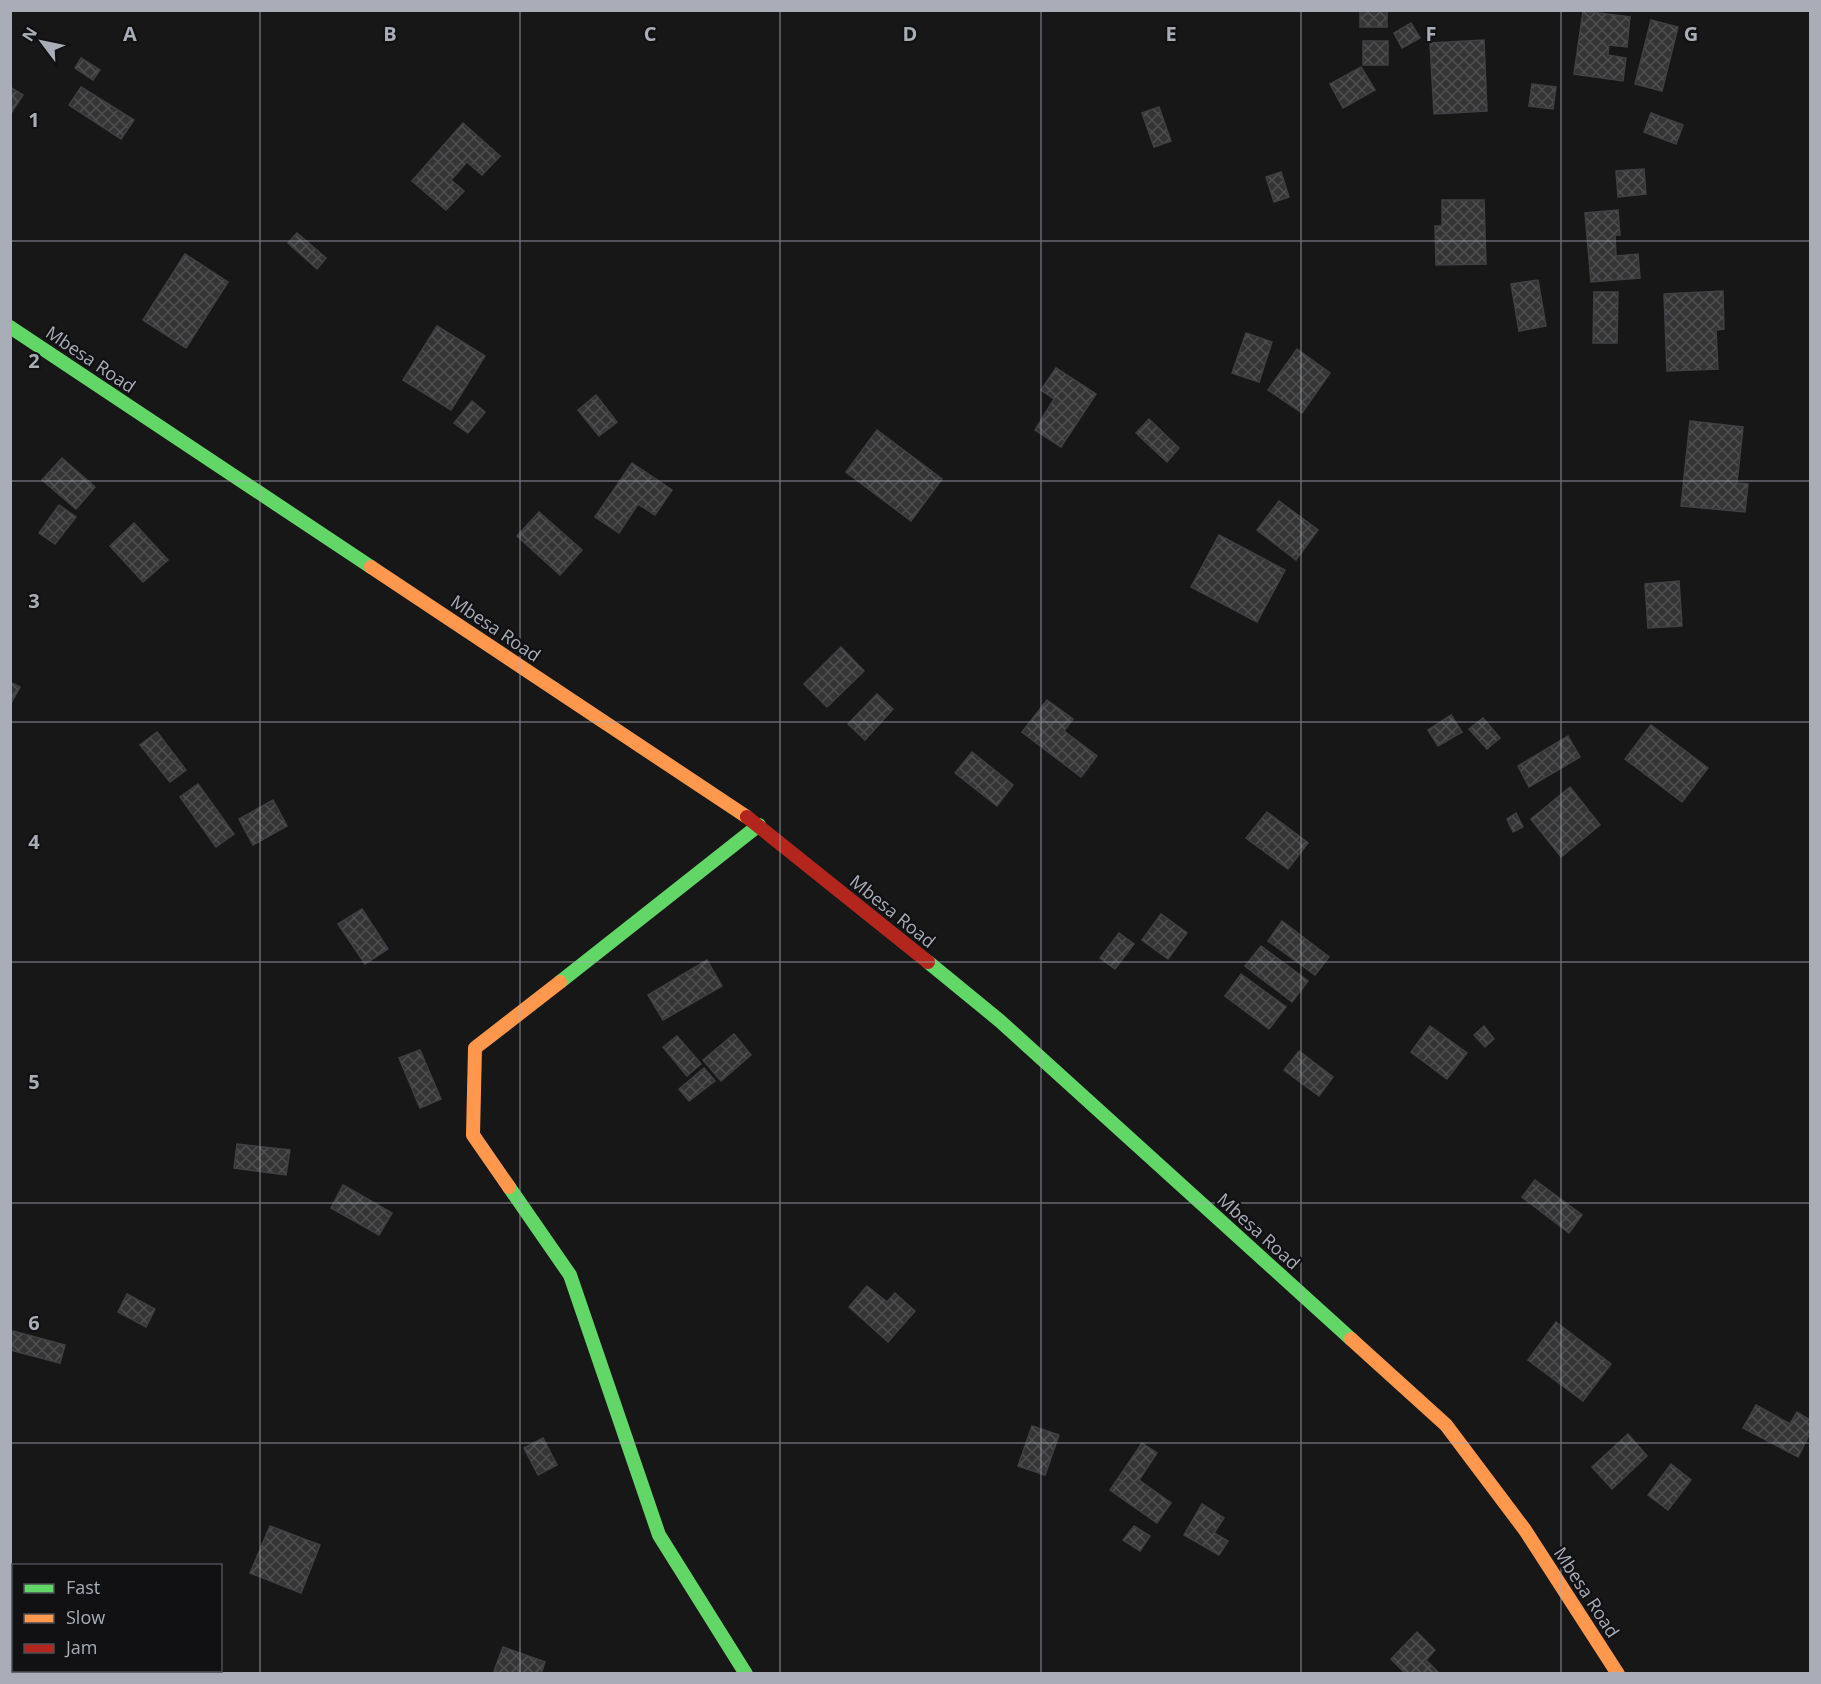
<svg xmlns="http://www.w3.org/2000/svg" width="1821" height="1684" font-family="'Open Sans',sans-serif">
<defs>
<pattern id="building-cross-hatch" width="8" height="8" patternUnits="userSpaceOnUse" patternTransform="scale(1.5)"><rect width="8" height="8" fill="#353536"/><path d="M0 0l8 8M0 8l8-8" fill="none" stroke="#4f5051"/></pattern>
</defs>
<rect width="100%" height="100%" fill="#171717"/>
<g fill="url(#building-cross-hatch)" stroke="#3f4043" stroke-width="1.5">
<rect x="1360" y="10" width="27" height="17"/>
<path d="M 1583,11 L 1630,17 L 1627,47 L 1609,45 L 1608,55 L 1626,58 L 1623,81 L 1574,74 Z"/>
<path d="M 1651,20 L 1678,27 L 1662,91 L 1635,84 Z"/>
<path d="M 1411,23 L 1420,38 L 1402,48 L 1394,33 Z"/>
<path d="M 1484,40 L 1487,111 L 1434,114 L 1430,43 Z"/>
<rect x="1363" y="41" width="25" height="24"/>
<path d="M 81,58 L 100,70 L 93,80 L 75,68 Z"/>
<path d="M 1361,67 L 1375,90 L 1343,108 L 1330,84 Z"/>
<path d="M 1532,84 L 1556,87 L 1553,109 L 1529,106 Z"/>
<path d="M 10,87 L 23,95 L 10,115 Z"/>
<path d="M 81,87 L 134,120 L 121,139 L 69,105 Z"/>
<path d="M 1159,107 L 1171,141 L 1154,147 L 1142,113 Z"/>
<path d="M 1651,113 L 1683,125 L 1676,144 L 1644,132 Z"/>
<path d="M 463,123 L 500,156 L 482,175 L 467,162 L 451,180 L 464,191 L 446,210 L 412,181 Z"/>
<path d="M 1644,169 L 1646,194 L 1618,197 L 1616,171 Z"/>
<path d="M 1281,172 L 1289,197 L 1274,202 L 1266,177 Z"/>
<path d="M 1442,200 L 1484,200 L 1486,264 L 1436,265 L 1435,226 L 1442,226 Z"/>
<path d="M 1618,210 L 1620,235 L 1615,235 L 1616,256 L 1638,254 L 1640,278 L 1591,282 L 1585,213 Z"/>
<path d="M 297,233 L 326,258 L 317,269 L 288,243 Z"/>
<path d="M 185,254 L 228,282 L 186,348 L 143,320 Z"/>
<path d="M 1538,280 L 1546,326 L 1519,331 L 1511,284 Z"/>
<path d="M 1723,291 L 1724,329 L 1716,330 L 1718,369 L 1667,371 L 1664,294 Z"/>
<path d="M 1594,292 L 1618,292 L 1617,343 L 1593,343 Z"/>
<path d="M 437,326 L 485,356 L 451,410 L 403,380 Z"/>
<path d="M 1246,333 L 1272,342 L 1259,382 L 1232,373 Z"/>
<path d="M 1297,349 L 1330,373 L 1302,413 L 1268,390 Z"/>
<path d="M 1056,368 L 1096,394 L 1061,447 L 1035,430 L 1054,399 L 1041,390 Z"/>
<path d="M 596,395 L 617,422 L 599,436 L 578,410 Z"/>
<path d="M 472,401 L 485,412 L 468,433 L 454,423 Z"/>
<path d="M 1149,419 L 1179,448 L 1167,462 L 1136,433 Z"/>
<path d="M 1690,421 L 1743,427 L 1737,483 L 1748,484 L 1745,512 L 1681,506 Z"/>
<path d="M 877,430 L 942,479 L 911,521 L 846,472 Z"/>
<path d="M 62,458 L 95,487 L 76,509 L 42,480 Z"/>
<path d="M 632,463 L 672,490 L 655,515 L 638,504 L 619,533 L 595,517 Z"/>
<path d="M 1279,501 L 1318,530 L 1296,560 L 1257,530 Z"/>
<path d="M 59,505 L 76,517 L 55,544 L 39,533 Z"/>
<path d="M 539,512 L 582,550 L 560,575 L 517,536 Z"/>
<path d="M 134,523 L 168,560 L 143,582 L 110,546 Z"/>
<path d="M 1219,535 L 1285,570 L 1257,622 L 1191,587 Z"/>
<path d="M 1679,581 L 1682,626 L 1648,628 L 1645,584 Z"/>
<path d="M 841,647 L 864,671 L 827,707 L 804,684 Z"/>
<path d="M 10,682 L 20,687 L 10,705 Z"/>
<path d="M 877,694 L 893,709 L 865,740 L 848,724 Z"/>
<path d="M 1047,700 L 1073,719 L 1064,731 L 1097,756 L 1081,777 L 1022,732 Z"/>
<path d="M 1451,715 L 1462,732 L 1438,746 L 1428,730 Z"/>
<path d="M 1483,718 L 1500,738 L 1487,749 L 1469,729 Z"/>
<path d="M 1651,725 L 1708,768 L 1682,802 L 1625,759 Z"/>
<path d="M 157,732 L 186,770 L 170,782 L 140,745 Z"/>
<path d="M 1568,736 L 1580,757 L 1529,787 L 1518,766 Z"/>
<path d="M 972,752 L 1013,785 L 997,806 L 955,773 Z"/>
<path d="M 198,784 L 234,834 L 216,847 L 180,797 Z"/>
<path d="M 1570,787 L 1600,825 L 1561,857 L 1531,819 Z"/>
<path d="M 273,800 L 287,826 L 253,845 L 239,819 Z"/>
<path d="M 1267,812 L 1308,843 L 1288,869 L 1246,838 Z"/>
<path d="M 1516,813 L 1523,827 L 1513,832 L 1507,819 Z"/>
<path d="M 362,909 L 388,949 L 365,964 L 338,924 Z"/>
<path d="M 1161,914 L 1187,933 L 1168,959 L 1142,940 Z"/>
<path d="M 1282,921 L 1329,957 L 1315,975 L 1268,941 Z"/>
<path d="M 1119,933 L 1134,944 L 1115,969 L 1100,958 Z"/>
<path d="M 1261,946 L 1308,981 L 1292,1002 L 1245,966 Z"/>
<path d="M 707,960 L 722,986 L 663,1020 L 648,995 Z"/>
<path d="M 1241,974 L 1286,1007 L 1269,1029 L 1225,996 Z"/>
<path d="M 1430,1026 L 1467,1053 L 1447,1079 L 1411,1052 Z"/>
<path d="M 1484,1026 L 1494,1039 L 1485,1047 L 1474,1035 Z"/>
<path d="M 734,1034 L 751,1055 L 721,1081 L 703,1060 Z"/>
<path d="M 677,1036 L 701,1064 L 687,1076 L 663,1047 Z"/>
<path d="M 420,1050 L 441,1099 L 420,1108 L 399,1058 Z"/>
<path d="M 1299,1051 L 1333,1077 L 1319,1096 L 1284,1070 Z"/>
<path d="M 704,1068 L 715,1081 L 689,1101 L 679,1089 Z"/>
<path d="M 237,1144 L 290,1150 L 286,1175 L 234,1168 Z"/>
<path d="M 1535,1180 L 1582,1215 L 1569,1233 L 1522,1197 Z"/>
<path d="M 343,1185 L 392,1213 L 379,1235 L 331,1208 Z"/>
<path d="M 867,1286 L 887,1302 L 895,1293 L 915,1311 L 888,1342 L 849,1307 Z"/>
<path d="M 127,1294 L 155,1309 L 146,1327 L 118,1312 Z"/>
<path d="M 1556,1322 L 1611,1364 L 1583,1401 L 1528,1360 Z"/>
<path d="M 13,1331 L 65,1345 L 60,1363 L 10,1350 L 10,1340 Z"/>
<path d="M 1756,1405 L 1790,1424 L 1797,1412 L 1810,1420 L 1810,1433 L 1798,1457 L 1743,1428 Z"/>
<path d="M 1032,1426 L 1059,1435 L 1045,1475 L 1018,1466 Z"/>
<path d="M 1628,1434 L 1647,1456 L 1612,1489 L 1592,1467 Z"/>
<path d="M 543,1438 L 557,1465 L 538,1475 L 524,1448 Z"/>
<path d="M 1142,1443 L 1157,1453 L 1139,1480 L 1171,1503 L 1157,1523 L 1110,1490 Z"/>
<path d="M 1671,1464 L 1691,1480 L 1668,1510 L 1648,1495 Z"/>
<path d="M 1202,1504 L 1224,1518 L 1214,1533 L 1228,1541 L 1219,1555 L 1184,1535 Z"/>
<path d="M 270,1526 L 320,1545 L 301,1593 L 250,1573 Z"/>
<path d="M 1134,1526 L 1150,1536 L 1140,1551 L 1123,1540 Z"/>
<path d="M 1417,1632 L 1435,1650 L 1426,1660 L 1440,1674 L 1406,1674 L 1391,1659 Z"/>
<path d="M 503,1647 L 545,1662 L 541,1674 L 501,1674 L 494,1671 Z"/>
</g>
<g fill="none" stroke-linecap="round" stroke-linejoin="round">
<g stroke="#63d668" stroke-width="14">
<path d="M 10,327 L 371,567"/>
<path d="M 928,962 L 1000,1021 L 1351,1339"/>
<path d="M 560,982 L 759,825"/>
<path d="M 509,1187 L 570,1275 L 659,1535 L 746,1674"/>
</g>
<g stroke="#ff974d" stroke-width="14">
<path d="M 371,567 L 747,817"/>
<path d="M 509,1187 L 473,1135 L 475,1048 L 560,982"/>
<path d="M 1351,1339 L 1446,1425 L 1525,1530 L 1618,1674"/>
</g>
<path stroke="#b3261e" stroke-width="14" d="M 747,817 L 928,962"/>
</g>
<path fill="none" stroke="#a8adb8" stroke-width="1.5" stroke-opacity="0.55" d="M 260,10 L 260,1674M 520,10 L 520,1674M 780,10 L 780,1674M 1041,10 L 1041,1674M 1301,10 L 1301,1674M 1561,10 L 1561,1674M 10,241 L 1810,241M 10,481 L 1810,481M 10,722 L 1810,722M 10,962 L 1810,962M 10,1203 L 1810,1203M 10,1443 L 1810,1443"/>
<g text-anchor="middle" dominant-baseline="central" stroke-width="4.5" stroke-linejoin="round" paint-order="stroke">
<g font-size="18" fill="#a8adb8" stroke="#111113">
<text transform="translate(91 359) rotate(34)">Mbesa Road</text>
<text transform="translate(496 628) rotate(34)">Mbesa Road</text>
<text transform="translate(893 911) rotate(39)">Mbesa Road</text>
<text transform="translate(1259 1231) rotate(42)">Mbesa Road</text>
<text transform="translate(1587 1592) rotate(57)">Mbesa Road</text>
</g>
</g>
<g font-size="20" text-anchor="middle" font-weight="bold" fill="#a8adb8" stroke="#111113" stroke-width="4.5" stroke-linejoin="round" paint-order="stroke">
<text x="130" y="41">A</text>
<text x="390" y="41">B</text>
<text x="650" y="41">C</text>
<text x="910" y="41">D</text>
<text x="1171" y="41">E</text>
<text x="1431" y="41">F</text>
<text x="1691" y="41">G</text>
<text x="34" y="127">1</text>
<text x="34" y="368">2</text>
<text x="34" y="608">3</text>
<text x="34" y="849">4</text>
<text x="34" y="1089">5</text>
<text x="34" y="1330">6</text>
</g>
<rect width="1821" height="1684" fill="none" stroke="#a8adb8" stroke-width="24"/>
<rect x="12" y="1564" width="210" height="108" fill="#111113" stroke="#4d4f55" stroke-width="1.5"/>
<rect x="24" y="1584" width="30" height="9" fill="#63d668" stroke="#4d4f55" stroke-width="1.5"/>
<text x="66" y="1594" font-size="18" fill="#a8adb8">Fast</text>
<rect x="24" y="1614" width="30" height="9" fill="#ff974d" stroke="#4d4f55" stroke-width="1.5"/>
<text x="66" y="1624" font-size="18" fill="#a8adb8">Slow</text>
<rect x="24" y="1644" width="30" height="9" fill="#b3261e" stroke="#4d4f55" stroke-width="1.5"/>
<text x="66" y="1654" font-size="18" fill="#a8adb8">Jam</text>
<g transform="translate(42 42) rotate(302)" stroke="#111113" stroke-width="4.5" paint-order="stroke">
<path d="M0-4.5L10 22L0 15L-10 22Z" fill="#a8adb8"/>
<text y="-9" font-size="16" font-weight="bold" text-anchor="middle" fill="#a8adb8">N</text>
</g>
</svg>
